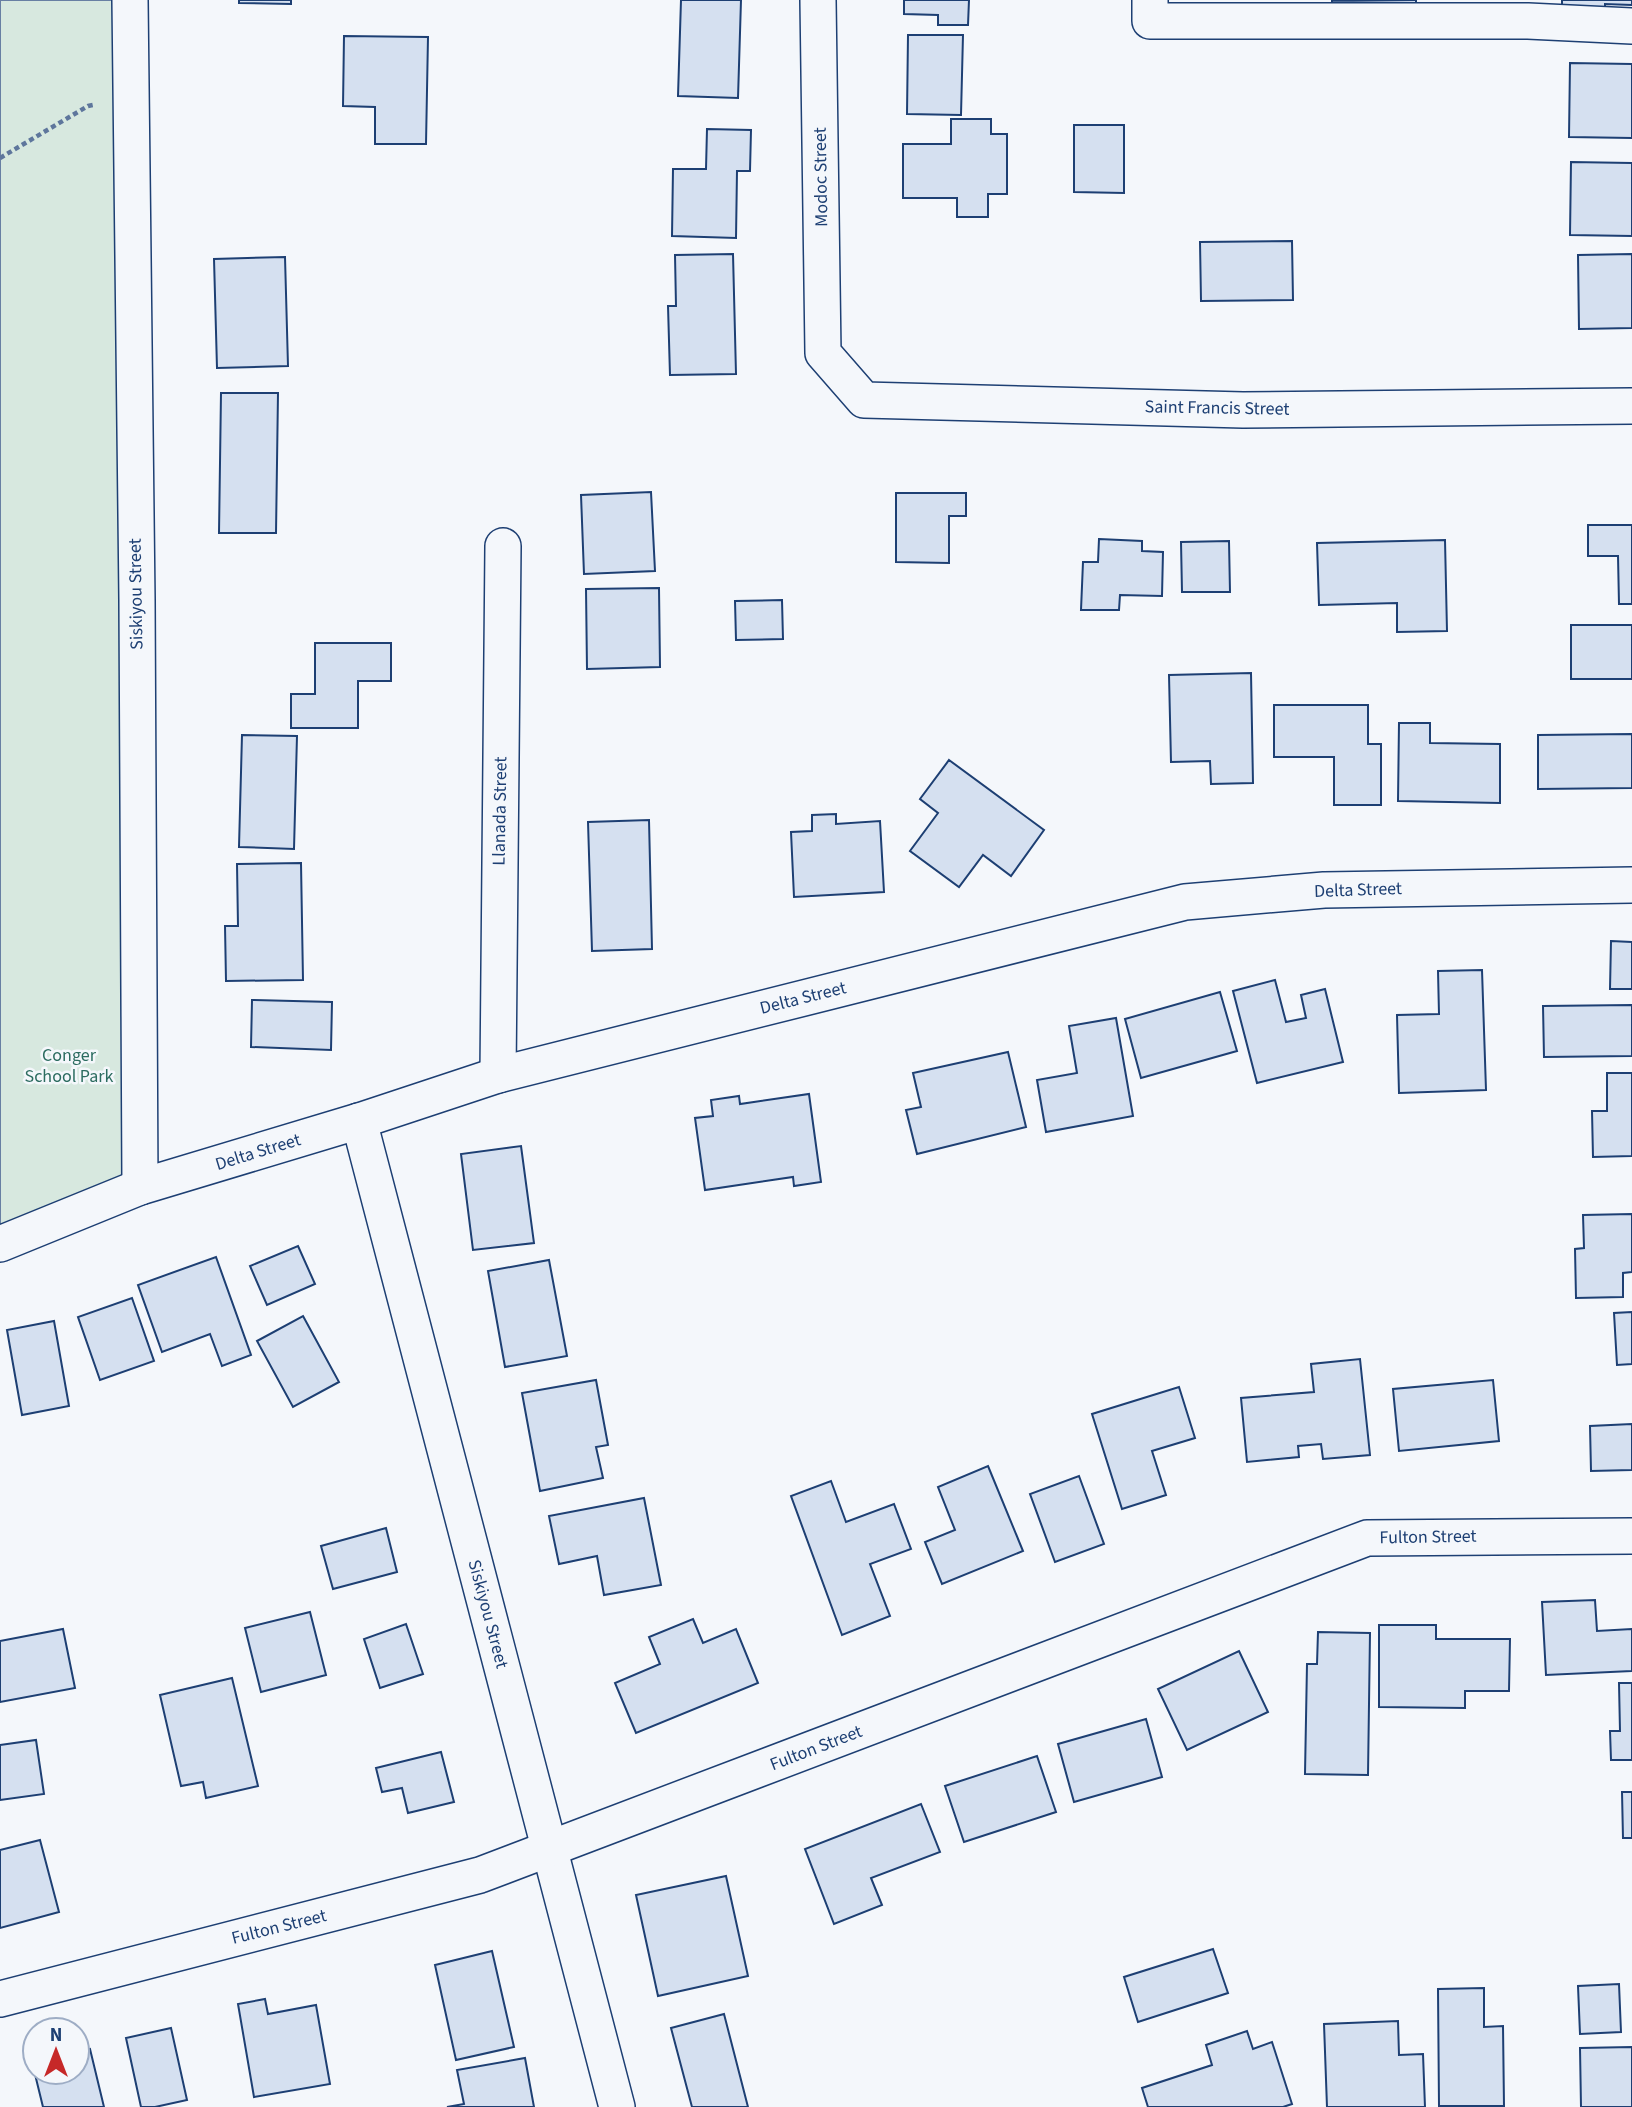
<svg xmlns="http://www.w3.org/2000/svg" width="1632" height="2107" font-family="'Source Sans 3',sans-serif">
<rect width="100%" height="100%" fill="#f4f7fb"/>
<path fill="#d7e8df" stroke="#687fa3" stroke-width="2" d="M 0,0 L 130,0 L 140,1187 L 0,1244 Z"/>
<g fill="#d5e0f0" stroke="#1d3f73" stroke-width="2">
<path d="M 239,0 L 291,0 L 291,4 L 239,3 Z"/>
<path d="M 681,0 L 741,0 L 738,98 L 678,96 Z"/>
<path d="M 904,0 L 969,0 L 968,25 L 938,25 L 938,15 L 904,14 Z"/>
<path d="M 1332,0 L 1416,0 L 1416,3 L 1332,2 Z"/>
<path d="M 1562,0 L 1632,0 L 1632,5 L 1605,4 L 1605,10 L 1562,9 Z"/>
<path d="M 908,35 L 963,35 L 961,115 L 907,114 Z"/>
<path d="M 344,36 L 428,37 L 426,144 L 375,144 L 375,107 L 343,106 Z"/>
<path d="M 1570,63 L 1632,64 L 1632,138 L 1569,137 Z"/>
<path d="M 951,119 L 991,119 L 991,134 L 1007,134 L 1007,194 L 988,194 L 988,217 L 957,217 L 957,198 L 903,198 L 903,144 L 951,144 Z"/>
<path d="M 1074,125 L 1124,125 L 1124,193 L 1074,192 Z"/>
<path d="M 707,129 L 751,130 L 750,171 L 737,171 L 736,238 L 672,236 L 673,169 L 706,169 Z"/>
<path d="M 1571,162 L 1632,163 L 1632,236 L 1570,235 Z"/>
<path d="M 1292,241 L 1293,300 L 1201,301 L 1200,242 Z"/>
<path d="M 733,254 L 736,374 L 670,375 L 668,306 L 676,306 L 675,255 Z"/>
<path d="M 1632,254 L 1632,328 L 1579,329 L 1578,255 Z"/>
<path d="M 285,257 L 288,366 L 217,368 L 214,259 Z"/>
<path d="M 221,393 L 278,393 L 276,533 L 219,533 Z"/>
<path d="M 651,492 L 655,571 L 584,574 L 581,495 Z"/>
<path d="M 896,493 L 966,493 L 966,516 L 949,516 L 949,563 L 896,562 Z"/>
<path d="M 1588,525 L 1632,525 L 1632,604 L 1619,604 L 1618,556 L 1588,556 Z"/>
<path d="M 1099,539 L 1142,541 L 1142,551 L 1163,552 L 1162,596 L 1120,595 L 1119,610 L 1081,610 L 1083,562 L 1098,562 Z"/>
<path d="M 1445,540 L 1447,631 L 1397,632 L 1397,603 L 1319,605 L 1317,543 Z"/>
<path d="M 1229,541 L 1230,592 L 1182,592 L 1181,542 Z"/>
<path d="M 659,588 L 660,667 L 587,669 L 586,589 Z"/>
<path d="M 782,600 L 783,639 L 736,640 L 735,601 Z"/>
<rect x="1571" y="625" width="61" height="54"/>
<path d="M 315,643 L 391,643 L 391,681 L 358,681 L 358,728 L 291,728 L 291,694 L 315,694 Z"/>
<path d="M 1251,673 L 1253,783 L 1211,784 L 1210,761 L 1171,762 L 1169,675 Z"/>
<path d="M 1274,705 L 1368,705 L 1368,744 L 1381,744 L 1381,805 L 1334,805 L 1334,757 L 1274,757 Z"/>
<path d="M 1399,723 L 1430,723 L 1430,743 L 1500,744 L 1500,803 L 1398,801 Z"/>
<path d="M 1632,734 L 1632,788 L 1538,789 L 1538,735 Z"/>
<path d="M 242,735 L 297,736 L 294,849 L 239,847 Z"/>
<path d="M 949,760 L 1044,830 L 1011,876 L 983,855 L 959,887 L 910,851 L 938,813 L 920,799 Z"/>
<path d="M 836,814 L 836,824 L 880,821 L 884,892 L 794,897 L 791,832 L 812,831 L 812,815 Z"/>
<path d="M 649,820 L 652,949 L 592,951 L 588,822 Z"/>
<path d="M 301,863 L 303,980 L 226,981 L 225,926 L 238,926 L 237,864 Z"/>
<path d="M 1611,941 L 1632,942 L 1632,989 L 1610,989 Z"/>
<path d="M 1482,970 L 1486,1090 L 1399,1093 L 1397,1015 L 1439,1014 L 1438,971 Z"/>
<path d="M 1275,980 L 1286,1022 L 1306,1018 L 1301,995 L 1325,989 L 1343,1062 L 1257,1083 L 1233,991 Z"/>
<path d="M 1220,992 L 1237,1051 L 1141,1078 L 1125,1019 Z"/>
<path d="M 252,1000 L 332,1002 L 331,1050 L 251,1047 Z"/>
<path d="M 1632,1005 L 1632,1056 L 1544,1057 L 1543,1006 Z"/>
<path d="M 1116,1018 L 1133,1116 L 1046,1132 L 1037,1080 L 1077,1073 L 1069,1026 Z"/>
<path d="M 1008,1052 L 1026,1127 L 917,1154 L 906,1110 L 921,1107 L 913,1073 Z"/>
<path d="M 1607,1073 L 1632,1073 L 1632,1156 L 1593,1157 L 1592,1111 L 1607,1111 Z"/>
<path d="M 809,1094 L 821,1182 L 794,1186 L 793,1177 L 705,1190 L 695,1118 L 713,1116 L 711,1100 L 739,1096 L 740,1104 Z"/>
<path d="M 521,1146 L 534,1243 L 473,1250 L 461,1154 Z"/>
<path d="M 1632,1214 L 1632,1272 L 1623,1273 L 1623,1297 L 1576,1298 L 1575,1249 L 1584,1248 L 1583,1215 Z"/>
<path d="M 298,1246 L 315,1284 L 267,1305 L 250,1266 Z"/>
<path d="M 216,1257 L 251,1355 L 222,1366 L 210,1334 L 162,1352 L 138,1285 Z"/>
<path d="M 549,1260 L 567,1356 L 505,1367 L 488,1271 Z"/>
<path d="M 132,1298 L 154,1361 L 100,1380 L 78,1317 Z"/>
<path d="M 1632,1312 L 1632,1364 L 1617,1365 L 1614,1313 Z"/>
<path d="M 303,1316 L 339,1382 L 293,1407 L 257,1341 Z"/>
<path d="M 54,1321 L 69,1406 L 22,1415 L 7,1330 Z"/>
<path d="M 1360,1359 L 1370,1455 L 1323,1459 L 1321,1444 L 1298,1446 L 1299,1457 L 1247,1462 L 1241,1398 L 1314,1392 L 1311,1364 Z"/>
<path d="M 596,1380 L 608,1445 L 596,1447 L 603,1478 L 540,1491 L 522,1393 Z"/>
<path d="M 1493,1380 L 1499,1441 L 1399,1451 L 1393,1389 Z"/>
<path d="M 1179,1387 L 1195,1438 L 1152,1451 L 1166,1495 L 1122,1509 L 1092,1414 Z"/>
<path d="M 1632,1424 L 1632,1470 L 1591,1471 L 1590,1426 Z"/>
<path d="M 988,1466 L 1023,1551 L 942,1584 L 925,1542 L 955,1530 L 938,1487 Z"/>
<path d="M 1079,1476 L 1104,1544 L 1055,1562 L 1030,1494 Z"/>
<path d="M 831,1481 L 846,1522 L 894,1504 L 911,1549 L 870,1564 L 890,1616 L 842,1635 L 791,1496 Z"/>
<path d="M 644,1498 L 661,1585 L 604,1595 L 597,1556 L 559,1564 L 549,1516 Z"/>
<path d="M 386,1528 L 397,1572 L 333,1589 L 321,1546 Z"/>
<path d="M 1595,1600 L 1597,1631 L 1632,1629 L 1632,1671 L 1546,1675 L 1542,1602 Z"/>
<path d="M 310,1612 L 326,1675 L 261,1692 L 245,1628 Z"/>
<path d="M 693,1619 L 703,1643 L 736,1629 L 758,1683 L 636,1733 L 615,1683 L 660,1664 L 649,1637 Z"/>
<path d="M 406,1624 L 423,1674 L 380,1688 L 364,1639 Z"/>
<path d="M 1379,1625 L 1436,1625 L 1436,1639 L 1510,1639 L 1509,1691 L 1465,1691 L 1465,1708 L 1379,1707 Z"/>
<path d="M 63,1629 L 75,1688 L 0,1702 L 0,1641 Z"/>
<path d="M 1318,1632 L 1370,1633 L 1368,1775 L 1305,1774 L 1307,1664 L 1317,1664 Z"/>
<path d="M 1239,1651 L 1268,1712 L 1187,1750 L 1158,1689 Z"/>
<path d="M 232,1678 L 258,1786 L 206,1798 L 203,1782 L 181,1786 L 160,1695 Z"/>
<path d="M 1619,1683 L 1632,1683 L 1632,1760 L 1611,1760 L 1610,1731 L 1620,1731 Z"/>
<path d="M 1146,1719 L 1162,1777 L 1074,1802 L 1058,1744 Z"/>
<path d="M 36,1740 L 44,1794 L 0,1800 L 0,1745 Z"/>
<path d="M 441,1752 L 454,1802 L 408,1813 L 402,1788 L 382,1792 L 376,1768 Z"/>
<path d="M 1037,1756 L 1056,1812 L 964,1842 L 945,1786 Z"/>
<path d="M 1622,1792 L 1632,1792 L 1632,1838 L 1623,1838 Z"/>
<path d="M 921,1804 L 940,1852 L 871,1878 L 882,1905 L 834,1924 L 805,1849 Z"/>
<path d="M 40,1840 L 59,1912 L 0,1928 L 0,1850 Z"/>
<path d="M 726,1876 L 748,1976 L 658,1996 L 636,1895 Z"/>
<path d="M 1213,1949 L 1228,1993 L 1138,2022 L 1124,1977 Z"/>
<path d="M 492,1951 L 514,2047 L 456,2060 L 435,1965 Z"/>
<path d="M 1619,1984 L 1621,2032 L 1580,2034 L 1578,1986 Z"/>
<path d="M 1484,1988 L 1484,2027 L 1503,2026 L 1504,2106 L 1439,2106 L 1438,1989 Z"/>
<path d="M 265,1999 L 268,2014 L 316,2005 L 330,2084 L 254,2097 L 238,2004 Z"/>
<path d="M 724,2014 L 748,2107 L 692,2107 L 671,2028 Z"/>
<path d="M 1398,2021 L 1399,2055 L 1423,2054 L 1425,2107 L 1327,2107 L 1324,2024 Z"/>
<path d="M 171,2028 L 187,2100 L 155,2107 L 141,2107 L 126,2038 Z"/>
<path d="M 1247,2031 L 1253,2049 L 1272,2042 L 1292,2104 L 1283,2107 L 1148,2107 L 1142,2088 L 1212,2065 L 1206,2045 Z"/>
<path d="M 1632,2047 L 1632,2107 L 1581,2107 L 1580,2048 Z"/>
<path d="M 90,2049 L 104,2107 L 43,2107 L 32,2062 L 35,2062 L 35,2072 L 77,2072 L 77,2052 Z"/>
<path d="M 525,2058 L 534,2107 L 447,2107 L 464,2104 L 457,2070 Z"/>
</g>
<g fill="none" stroke-linecap="round" stroke-linejoin="round">
<defs>
<g id="street">
<path d="M 130,0 L 137,600 L 140,1187"/>
<path d="M 818,0 L 823,353 L 864,400 L 1243,410 L 1632,406"/>
<path d="M 1150,0 L 1150,21 L 1528,21 L 1632,26"/>
<path d="M 498,1075 L 503,546"/>
<path d="M 359,1121 L 617,2107"/>
<path d="M 0,1244 L 140,1187 L 359,1121 L 498,1075 L 1185,902 L 1324,890 L 1632,885"/>
<path d="M 0,1999 L 480,1875 L 1367,1538 L 1632,1536"/>
</g>
</defs>
<use href="#street" stroke="#1d3f73" stroke-width="38"/>
<path stroke="#5e769c" stroke-width="4.5" stroke-dasharray="5 3.5" stroke-linecap="butt" d="M 0,158 L 88,106 L 93,105"/>
<use href="#street" stroke="#f4f7fb" stroke-width="35"/>
</g>
<g text-anchor="middle" dominant-baseline="central" stroke-width="5" stroke-linejoin="round" paint-order="stroke">
<g font-size="18" fill="#1d3f73" stroke="#f4f7fb">
<text transform="translate(821 177) rotate(-91)">Modoc Street</text>
<text transform="translate(1217 408) rotate(1)">Saint Francis Street</text>
<text transform="translate(136 594) rotate(-91)">Siskiyou Street</text>
<text transform="translate(500 811) rotate(-89)">Llanada Street</text>
<text transform="translate(1358 890) rotate(-2)">Delta Street</text>
<text transform="translate(803 998) rotate(-14)">Delta Street</text>
<text transform="translate(258 1152) rotate(-17)">Delta Street</text>
<text transform="translate(1428 1537) rotate(-1)">Fulton Street</text>
<text transform="translate(488 1614) rotate(75)">Siskiyou Street</text>
<text transform="translate(816 1748) rotate(-21)">Fulton Street</text>
<text transform="translate(279 1927) rotate(-14)">Fulton Street</text>
</g>
<g font-size="18" fill="#2c6c60" stroke="#f4f7fb">
<text x="69" y="1055">Conger<tspan x="69" dy="21">School Park</tspan></text>
</g>
</g>
<g transform="translate(56 2051)"><circle r="33" fill="#f4f7fb" stroke="#9eadc5" stroke-width="2"/>
<path d="M0-5L12 26L0 18L-12 26Z" fill="#c62828"/>
<text y="-10" font-size="19" font-weight="bold" text-anchor="middle" fill="#1d3f73">N</text>
</g>
</svg>
